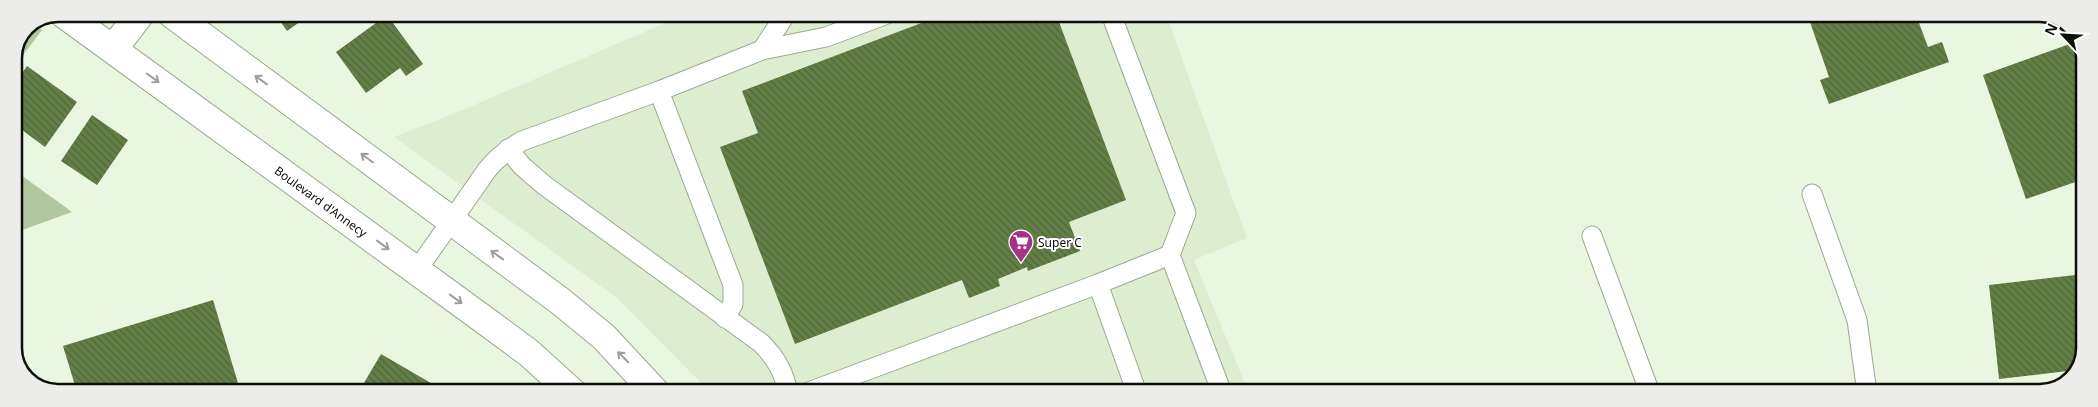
<svg xmlns="http://www.w3.org/2000/svg" width="2098" height="407" font-family="'Noto Sans',sans-serif">
<defs>
<pattern id="building-back-hatch" width="6" height="6" patternUnits="userSpaceOnUse" patternTransform="scale(1.25)"><rect width="6" height="6" fill="#617f46"/><path d="M-1 5l2 2M0 0l6 6M5-1l2 2" fill="none" stroke="#4e6738"/></pattern>
</defs>
<rect width="100%" height="100%" fill="#eaf7e0"/>
<path fill="#ddeed0" d="M 686,14 L 1166,14 L 1247,238 L 1194,260 L 1249,393 L 707,393 L 698,380 L 617,298 L 394,137 L 467,108 Z"/>
<g fill="#b1c7a0">
<path d="M 34,24 L 42,30 L 14,67 L 14,58 L 27,27 Z"/>
<path d="M 14,170 L 72,212 L 14,233 Z"/>
</g>
<g fill="url(#building-back-hatch)">
<path d="M 275,14 L 311,14 L 287,31 Z"/>
<path d="M 945,14 L 1056,14 L 1126,200 L 1069,222 L 1080,251 L 1028,271 L 1027,267 L 998,279 L 1000,286 L 969,298 L 962,280 L 795,344 L 720,147 L 758,133 L 742,91 Z"/>
<path d="M 1792,14 L 1916,15 L 1928,47 L 1942,42 L 1949,62 L 1829,104 L 1820,80 L 1829,77 L 1809,19 L 1795,23 Z"/>
<path d="M 387,15 L 423,64 L 406,76 L 400,68 L 366,93 L 336,52 Z"/>
<path d="M 2078,41 L 2084,53 L 2084,179 L 2026,199 L 1983,75 Z"/>
<path d="M 27,66 L 77,102 L 45,147 L 14,124 L 14,114 L 21,104 L 14,99 L 14,85 Z"/>
<path d="M 92,115 L 128,140 L 97,185 L 61,161 Z"/>
<path d="M 2084,274 L 2083,357 L 2076,370 L 1999,379 L 1989,285 Z"/>
<path d="M 213,300 L 241,393 L 77,392 L 63,346 Z"/>
<path d="M 381,354 L 448,393 L 358,393 Z"/>
</g>
<g fill="none" stroke-linecap="round" stroke-linejoin="round">
<defs>
<g id="lane">
<path d="M 1111,14 L 1186,213 L 1170,255 L 1222,393"/>
<path d="M 762,50 L 826,37 L 887,14"/>
<path d="M 659,91 L 762,50 L 786,14"/>
<path d="M 508,149 L 522,166 L 544,185 L 761,343 C 776,358 784,372 788,393"/>
<path d="M 1812,194 L 1857,320 L 1867,393"/>
<path d="M 1592,236 L 1650,393"/>
<path d="M 417,270 L 487,170 C 497,157 508,149 522,141 L 659,91 L 733,285 L 733,304 L 725,318"/>
<path d="M 1098,284 L 1137,393"/>
<path d="M 806,393 L 1098,284 L 1170,255"/>
</g>
<g id="street">
<path id="s1" d="M 64,14 L 483,319 L 529,353 L 573,393"/>
<path d="M 172,14 L 560,301 L 604,337 L 656,393"/>
<path d="M 113,49 L 140,14"/>
</g>
</defs>
<use href="#lane" stroke="#9ca892" stroke-width="21"/>
<use href="#street" stroke="#9ca892" stroke-width="30"/>
<use href="#lane" stroke="#fff" stroke-width="19"/>
<use href="#street" stroke="#fff" stroke-width="28"/>
</g>
<defs><path id="oneway-shaft" d="M-6 0H5M1.5-3L5.5 0L1.5 3" fill="none" stroke-width="1.6" stroke-linecap="round" stroke-linejoin="round" transform="scale(1.25)"/></defs>
<g stroke="#9e9f9c">
<use href="#oneway-shaft" transform="translate(153 78) rotate(36)"/>
<use href="#oneway-shaft" transform="translate(261 80) rotate(-144)"/>
<use href="#oneway-shaft" transform="translate(367 158) rotate(-143)"/>
<use href="#oneway-shaft" transform="translate(383 245) rotate(36)"/>
<use href="#oneway-shaft" transform="translate(497 255) rotate(-144)"/>
<use href="#oneway-shaft" transform="translate(456 299) rotate(36)"/>
<use href="#oneway-shaft" transform="translate(623 357) rotate(-135)"/>
</g>
<defs>
<symbol id="supermarket-pin" viewBox="-11 -11 22 30"><path d="M0 17L-7.5 6A9.5 9.5 0 1 1 7.5 6Z" fill="#a83086" stroke="#fff"/><path d="M-6-5.5h2.5l.6 2H6L4.5 2H-2.5L-4.4-4H-6ZM-1.5 3.2a1.3 1.3 0 1 0 .1 0ZM3 3.2a1.3 1.3 0 1 0 .1 0Z" fill="#fff"/></symbol>
</defs>
<g fill-rule="evenodd">
<use href="#supermarket-pin" x="1007" y="228" width="28" height="38"/>
</g>
<g text-anchor="middle" dominant-baseline="central" stroke-width="4" stroke-linejoin="round" paint-order="stroke">
<g font-size="12" fill="#0c1008" stroke="#fff">
<text stroke="none"><textPath href="#s1" startOffset="318">Boulevard d'Annecy</textPath></text>
</g>
<g font-size="12" fill="#0c1008" stroke="#fff" text-anchor="start">
<text x="1038" y="242">Super C</text>
</g>
</g>
<path d="M0 0H2098V407H0ZM58 22H2040A36 36 0 0 1 2076 58V348A36 36 0 0 1 2040 384H58A36 36 0 0 1 22 348V58A36 36 0 0 1 58 22Z" fill="#ececeb" fill-rule="evenodd"/>
<path fill="none" stroke="#0c1008" stroke-width="2.5" d="M58 22H2040A36 36 0 0 1 2076 58V348A36 36 0 0 1 2040 384H58A36 36 0 0 1 22 348V58A36 36 0 0 1 58 22Z"/>
<g transform="translate(2063 35) rotate(295)" stroke="#ffffff" stroke-width="4" paint-order="stroke">
<path d="M0-4L9 19L0 12L-9 19Z" fill="#0c1008"/>
<text y="-8" font-size="14" font-weight="bold" text-anchor="middle" fill="#0c1008">N</text>
</g>
</svg>
